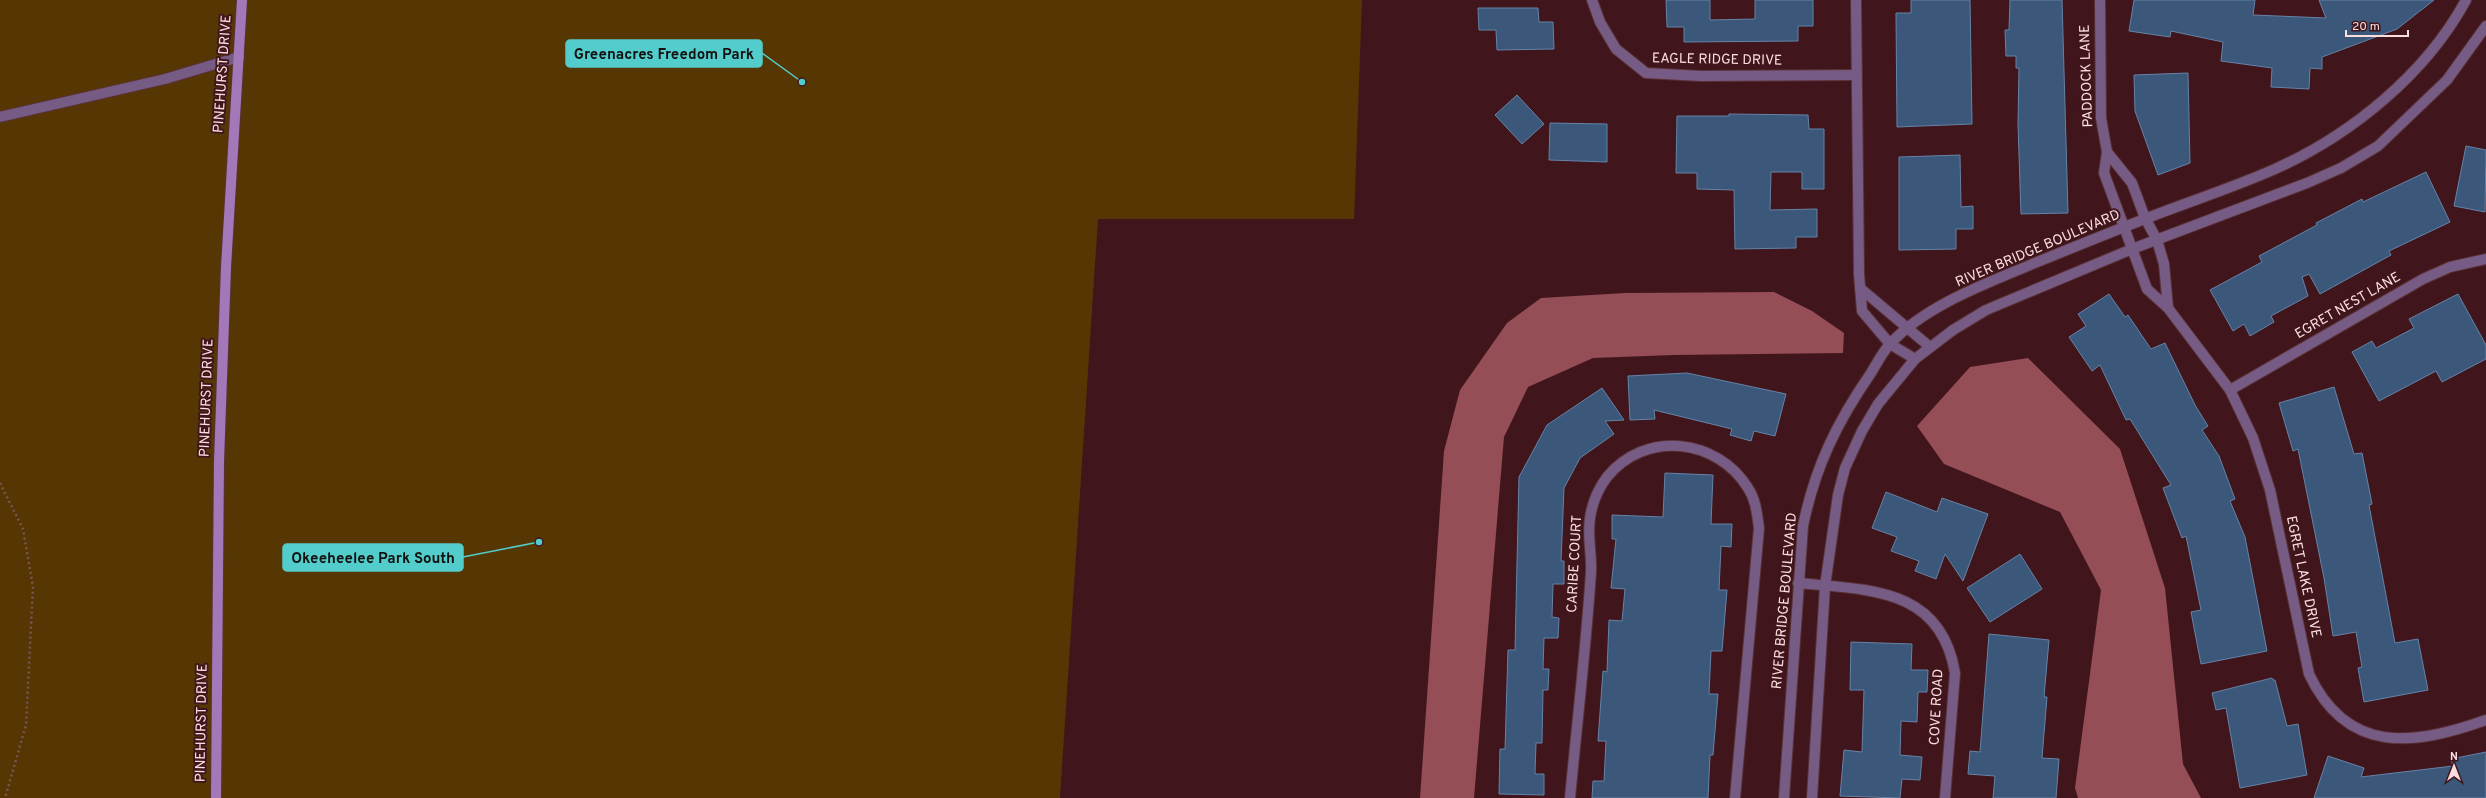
<svg xmlns="http://www.w3.org/2000/svg" width="2486" height="798" font-family="Overpass,sans-serif">
<rect width="100%" height="100%" fill="#40161c"/>
<path fill="#563704" d="M 0,0 L 1362,0 L 1354,219 L 1098,219 L 1060,798 L 0,798 Z"/>
<g fill="#954d56">
<path d="M 1774,292 L 1812,311 L 1844,333 L 1843,353 L 1674,355 L 1593,358 L 1528,387 L 1504,437 L 1474,798 L 1420,798 L 1444,451 L 1460,390 L 1507,323 L 1541,298 L 1625,293 Z"/>
<path d="M 2028,358 L 2120,449 L 2165,588 L 2183,764 L 2201,798 L 2078,798 L 2075,788 L 2101,590 L 2060,512 L 1944,464 L 1917,426 L 1970,367 Z"/>
</g>
<g fill="#3b5779" stroke="#6583a8">
<path d="M 1666,0 L 1710,0 L 1710,20 L 1755,19 L 1755,0 L 1813,0 L 1813,26 L 1798,26 L 1798,41 L 1684,42 L 1684,27 L 1667,27 Z"/>
<path d="M 1911,0 L 1970,0 L 1972,124 L 1897,127 L 1896,13 L 1911,13 Z"/>
<path d="M 2010,0 L 2062,0 L 2068,213 L 2021,214 L 2018,124 L 2019,68 L 2016,68 L 2016,56 L 2006,56 L 2005,30 L 2009,30 Z"/>
<path d="M 2134,0 L 2255,0 L 2253,15 L 2326,18 L 2319,0 L 2434,0 L 2397,29 L 2322,57 L 2322,69 L 2310,68 L 2309,89 L 2271,87 L 2272,68 L 2221,61 L 2223,42 L 2171,31 L 2170,37 L 2129,31 Z"/>
<path d="M 1478,8 L 1538,8 L 1539,22 L 1553,22 L 1554,49 L 1497,50 L 1496,30 L 1479,30 Z"/>
<path d="M 2188,73 L 2190,163 L 2158,175 L 2135,111 L 2134,75 Z"/>
<path d="M 1517,95 L 1544,124 L 1522,144 L 1495,115 Z"/>
<path d="M 1729,114 L 1808,115 L 1809,129 L 1824,129 L 1824,189 L 1802,189 L 1802,172 L 1771,172 L 1770,210 L 1817,209 L 1817,237 L 1796,237 L 1796,248 L 1735,249 L 1734,190 L 1697,189 L 1697,173 L 1676,173 L 1677,116 L 1729,116 Z"/>
<path d="M 1550,123 L 1607,124 L 1607,162 L 1549,160 Z"/>
<path d="M 2466,146 L 2486,150 L 2485,212 L 2454,206 Z"/>
<path d="M 1960,155 L 1961,207 L 1973,206 L 1973,229 L 1956,229 L 1956,249 L 1899,250 L 1899,157 Z"/>
<path d="M 2426,172 L 2450,222 L 2389,251 L 2391,255 L 2320,294 L 2309,274 L 2302,277 L 2308,296 L 2271,316 L 2274,322 L 2250,336 L 2244,324 L 2233,331 L 2210,290 L 2262,262 L 2259,256 L 2317,225 L 2316,223 L 2362,199 L 2363,202 Z"/>
<path d="M 2109,294 L 2125,317 L 2128,315 L 2151,349 L 2165,343 L 2195,405 L 2208,426 L 2202,430 L 2219,456 L 2235,499 L 2230,501 L 2245,537 L 2267,651 L 2201,664 L 2191,612 L 2201,610 L 2186,536 L 2182,538 L 2163,488 L 2171,485 L 2130,419 L 2126,420 L 2100,365 L 2092,371 L 2069,337 L 2086,326 L 2078,314 Z"/>
<path d="M 2458,294 L 2486,345 L 2486,359 L 2442,382 L 2436,371 L 2379,401 L 2352,352 L 2372,341 L 2376,348 L 2414,328 L 2409,319 Z"/>
<path d="M 1687,373 L 1786,394 L 1775,436 L 1754,431 L 1751,441 L 1730,435 L 1732,429 L 1654,410 L 1655,419 L 1630,420 L 1628,376 Z"/>
<path d="M 2334,387 L 2354,454 L 2362,453 L 2372,504 L 2369,505 L 2395,643 L 2418,639 L 2428,690 L 2364,702 L 2358,668 L 2362,667 L 2356,632 L 2333,636 L 2324,578 L 2298,449 L 2293,451 L 2279,403 Z"/>
<path d="M 1602,388 L 1624,420 L 1605,421 L 1614,434 L 1580,458 L 1564,488 L 1561,561 L 1564,561 L 1564,584 L 1553,584 L 1552,617 L 1559,618 L 1558,638 L 1544,638 L 1543,669 L 1549,669 L 1548,690 L 1543,690 L 1542,743 L 1536,743 L 1535,774 L 1544,774 L 1544,795 L 1499,794 L 1500,749 L 1505,749 L 1508,650 L 1515,650 L 1519,477 L 1547,425 Z"/>
<path d="M 1665,473 L 1713,475 L 1711,524 L 1732,524 L 1731,547 L 1721,546 L 1719,590 L 1727,590 L 1722,651 L 1711,651 L 1709,694 L 1718,694 L 1713,755 L 1710,755 L 1708,798 L 1592,798 L 1593,781 L 1604,781 L 1606,741 L 1598,741 L 1603,671 L 1607,672 L 1609,620 L 1622,621 L 1625,589 L 1611,588 L 1616,539 L 1612,539 L 1612,515 L 1663,517 Z"/>
<path d="M 1886,492 L 1937,512 L 1942,498 L 1988,514 L 1963,581 L 1945,554 L 1936,579 L 1915,571 L 1919,561 L 1891,551 L 1897,537 L 1872,528 Z"/>
<path d="M 2020,554 L 2042,589 L 1990,622 L 1967,588 Z"/>
<path d="M 1989,634 L 2049,640 L 2044,697 L 2047,697 L 2042,758 L 2059,759 L 2056,798 L 1993,798 L 1995,776 L 1968,774 L 1970,751 L 1980,752 Z"/>
<path d="M 1851,642 L 1912,644 L 1911,670 L 1928,670 L 1927,692 L 1918,692 L 1917,722 L 1901,721 L 1900,755 L 1922,757 L 1920,780 L 1902,779 L 1900,798 L 1840,796 L 1844,750 L 1862,752 L 1864,690 L 1850,690 Z"/>
<path d="M 2272,678 L 2273,680 L 2275,680 L 2287,726 L 2298,724 L 2307,775 L 2240,788 L 2226,708 L 2216,710 L 2212,693 Z"/>
<path d="M 2486,752 L 2486,798 L 2314,798 L 2328,756 L 2364,768 L 2361,777 L 2453,766 L 2451,759 Z"/>
</g>
<g fill="none" stroke-linecap="round" stroke-linejoin="round">
<defs>
<path id="lane" d="M 0,117 L 165,79 L 239,57"/>
<g id="street">
<path d="M 1592,0 L 1600,22 L 1616,49 L 1646,73 L 1701,76 L 1856,75"/>
<path d="M 1856,0 L 1859,274 L 1862,311 L 1890,344 L 1915,359"/>
<path d="M 2100,0 L 2101,118 L 2107,152 L 2104,173 L 2147,289 L 2168,308 L 2230,390 L 2253,438 L 2270,490 L 2309,674 C 2347,755 2414,746 2486,720"/>
<path d="M 2107,152 L 2132,183 L 2145,218 L 2157,240 L 2164,264 L 2168,308"/>
<path d="M 1860,288 L 1930,347"/>
<path d="M 2230,390 L 2423,279 L 2450,267 L 2486,259"/>
<path d="M 1798,583 C 1868,590 1941,587 1955,673 L 1945,798"/>
<path d="M 1570,798 C 1577,723 1586,648 1591,572 C 1592,555 1587,536 1590,518 C 1592,504 1598,489 1607,477 C 1645,430 1717,438 1748,488 C 1756,500 1757,514 1759,528 L 1735,798"/>
<path d="M 1784,798 L 1803,526 C 1815,467 1837,422 1871,373 C 1877,363 1883,351 1891,343 C 1925,306 1985,284 2030,265 C 2074,247 2118,229 2163,212 C 2200,198 2239,185 2275,169 C 2351,135 2426,74 2466,0"/>
<path d="M 1812,798 L 1825,586 L 1838,495 L 1845,468 L 1862,431 L 1878,404 L 1915,359 L 1953,330 L 1986,310 L 2132,249 L 2307,183 L 2341,168 L 2378,146 L 2447,80 L 2486,26"/>
</g>
<path id="secondary" d="M 216,798 L 219,461 L 226,267 L 242,0"/>
</defs>
<use href="#lane" stroke="#5a3237" stroke-width="12"/>
<use href="#street" stroke="#5a3237" stroke-width="12"/>
<use href="#secondary" stroke="#5a3237" stroke-width="12"/>
<path stroke="#7a5358" stroke-width="2.5" stroke-dasharray="2 3" stroke-linecap="butt" d="M 0,483 L 23,529 L 33,587 L 26,725 L 5,798"/>
<use href="#lane" stroke="#765b84" stroke-width="10"/>
<use href="#street" stroke="#765b84" stroke-width="10"/>
<use href="#secondary" stroke="#a378b9" stroke-width="10"/>
</g>
<g text-anchor="middle" dominant-baseline="central" stroke-width="4" stroke-linejoin="round" paint-order="stroke">
<g font-size="14" fill="#fbdddf" stroke="#40161c">
<text transform="translate(1717 60) rotate(1)">EAGLE RIDGE DRIVE</text>
<text transform="translate(223 74) rotate(-86)">PINEHURST DRIVE</text>
<text transform="translate(2087 76) rotate(-92)">PADDOCK LANE</text>
<text transform="translate(2038 249) rotate(-23)">RIVER BRIDGE BOULEVARD</text>
<text transform="translate(2348 306) rotate(-30)">EGRET NEST LANE</text>
<text transform="translate(207 398) rotate(-88)">PINEHURST DRIVE</text>
<text transform="translate(1575 564) rotate(-87)">CARIBE COURT</text>
<text transform="translate(2303 577) rotate(78)">EGRET LAKE DRIVE</text>
<text transform="translate(1785 601) rotate(-85)">RIVER BRIDGE BOULEVARD</text>
<text transform="translate(1937 707) rotate(-87)">COVE ROAD</text>
<text transform="translate(202 723) rotate(-89)">PINEHURST DRIVE</text>
</g>
</g>
<path fill="none" stroke="#53cdcb" stroke-width="1.5" d="M802 82L762 53M539 542L463 557"/>
<g fill="#53cdcb" stroke="#40161c" stroke-width="1.5">
<circle cx="802" cy="82" r="4"/>
<circle cx="539" cy="542" r="4"/>
</g>
<g fill="#53cdcb" stroke="#53cdcb" stroke-width="1.5">
<rect x="566" y="40" width="196" height="27" rx="4"/>
<rect x="283" y="544" width="180" height="27" rx="4"/>
</g>
<g font-size="15" text-anchor="middle" font-weight="bold" fill="#111">
<text x="664" y="59">Greenacres Freedom Park</text>
<text x="373" y="563">Okeeheelee Park South</text>
</g>
<g transform="translate(2454 766)" stroke="#40161c" stroke-width="3" paint-order="stroke">
<path d="M0-3L7 15L0 10L-7 15Z" fill="#fbdddf"/>
<text y="-6" font-size="11" font-weight="bold" text-anchor="middle" fill="#fbdddf">N</text>
</g>
<path d="M2346 30v6h62v-6" fill="none" stroke="#fbdddf" stroke-width="2"/>
<text x="2352" y="30" font-size="12" fill="#fbdddf" stroke="#40161c" stroke-width="3" paint-order="stroke">20 m</text>
</svg>
